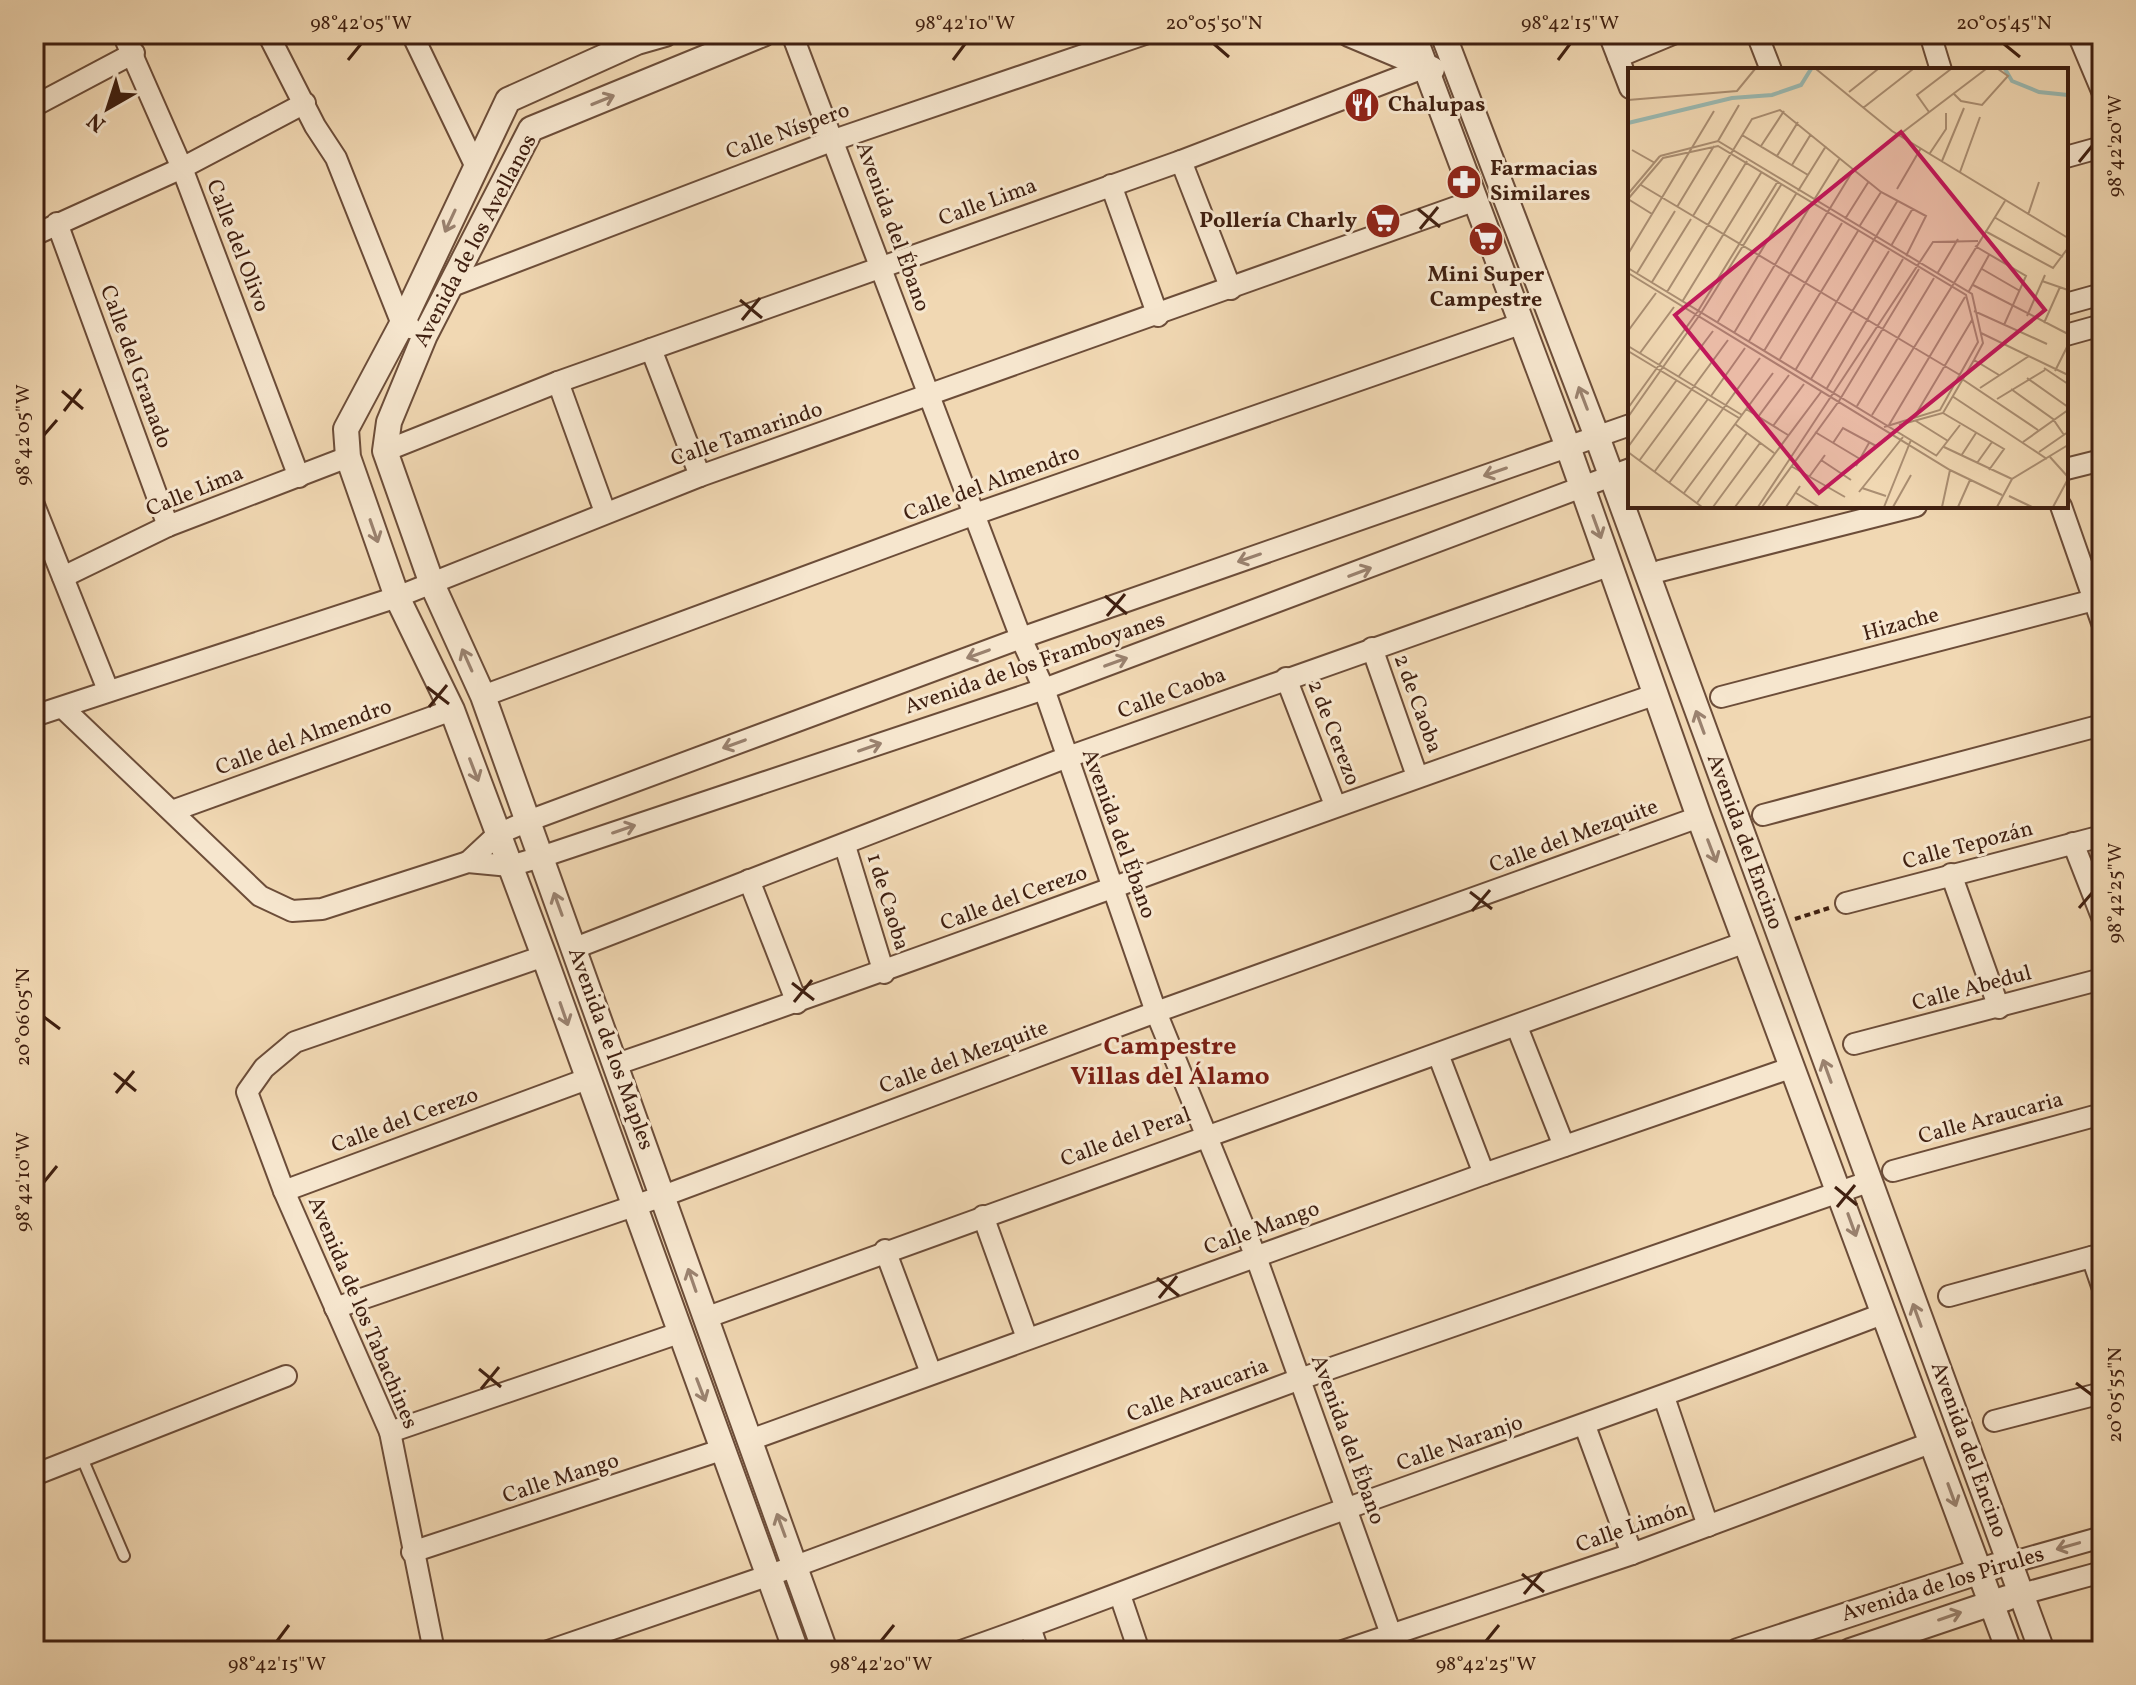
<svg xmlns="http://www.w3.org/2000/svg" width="2136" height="1685" font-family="Vollkorn,serif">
<rect width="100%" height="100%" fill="#f1d8b3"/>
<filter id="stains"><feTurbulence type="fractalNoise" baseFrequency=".0025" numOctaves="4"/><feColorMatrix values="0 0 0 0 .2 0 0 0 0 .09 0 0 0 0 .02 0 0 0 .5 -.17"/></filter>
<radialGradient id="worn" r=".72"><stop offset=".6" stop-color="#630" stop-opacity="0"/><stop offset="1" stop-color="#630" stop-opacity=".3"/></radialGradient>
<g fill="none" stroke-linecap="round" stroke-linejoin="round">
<defs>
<path id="service" d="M 82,1458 L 124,1556"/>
<g id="minor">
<path d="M 123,34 L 182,168 L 299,477"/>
<path d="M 268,34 L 315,126 L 336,158 L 402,324 L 411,328"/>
<path d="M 412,34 L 476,167"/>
<path d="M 792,34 L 1021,638 L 1044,689 L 1156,1012 L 1256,1257 L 1397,1651"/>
<path d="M 1609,34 L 1630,88"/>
<path d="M 1757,34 L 1771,70"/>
<path d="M 1930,34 L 1941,70"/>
<path d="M 2078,34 L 2102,91"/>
<path d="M 1618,57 L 1673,34"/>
<path d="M 34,106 L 134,53"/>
<path d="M 2066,157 L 2102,147"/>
<path d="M 1181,161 L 1231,289"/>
<path d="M 1111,185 L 1158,316"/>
<path d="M 57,223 L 168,526"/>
<path d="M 34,235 L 182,168 L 305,103"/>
<path d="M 452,286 L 834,140 L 1145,34"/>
<path d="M 2066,304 L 2102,294"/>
<path d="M 2066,335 L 2102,325"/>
<path d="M 651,349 L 700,476"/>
<path d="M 558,382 L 605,512"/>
<path d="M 385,451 L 558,382 L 1181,161 L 1426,67"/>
<path d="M 2066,469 L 2102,460"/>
<path d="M 34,505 L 108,690"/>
<path d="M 2061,506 L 2102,623"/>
<path d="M 1660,571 L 1916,506"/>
<path d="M 63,577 L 168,526 L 348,457"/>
<path d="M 1372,648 L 1417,776"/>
<path d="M 1286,678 L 1335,805"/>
<path d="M 483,696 L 975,514 L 1520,324"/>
<path d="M 1721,697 L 2094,600"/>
<path d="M 63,708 L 260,896 L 292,911 L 322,909 L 468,862 L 510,866 L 541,857 L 1044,689 L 1630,469"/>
<path d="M 34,716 L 397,597 L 700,476 L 1476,200"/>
<path d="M 172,811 L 452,710"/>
<path d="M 1763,815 L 2102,725"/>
<path d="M 2073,843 L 2102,917"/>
<path d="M 845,846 L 884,973"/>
<path d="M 468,862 L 498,834 L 528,821 L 1021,638 L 1630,425"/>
<path d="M 1951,874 L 1999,1008"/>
<path d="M 749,880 L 797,1003"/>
<path d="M 1846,903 L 2102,836"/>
<path d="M 575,948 L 1065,758 L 1611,565"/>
<path d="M 1517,1027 L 1564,1146"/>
<path d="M 1854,1044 L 2102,979"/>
<path d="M 1438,1054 L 1484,1174"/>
<path d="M 614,1065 C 963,946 1307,813 1657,694"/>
<path d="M 1893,1171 L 2102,1114"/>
<path d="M 284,1191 L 587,1079"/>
<path d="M 983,1216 L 1027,1338"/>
<path d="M 885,1250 L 931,1373"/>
<path d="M 2092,1257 L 2102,1286"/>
<path d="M 1949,1296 L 2102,1254"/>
<path d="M 335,1308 L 663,1196 L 1156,1012 L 1699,817"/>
<path d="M 705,1318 L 1746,942"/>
<path d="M 1664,1397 L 1708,1526"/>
<path d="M 1994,1421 L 2102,1393"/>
<path d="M 1585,1426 L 1632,1554"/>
<path d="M 390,1432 L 679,1333"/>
<path d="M 750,1440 L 1484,1174 L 1793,1067"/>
<path d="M 34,1475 L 286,1376"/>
<path d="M 412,1552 L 724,1449"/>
<path d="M 2010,1563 L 2102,1537"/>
<path d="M 2022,1594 L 2102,1572"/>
<path d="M 1120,1595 L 1139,1651"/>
<path d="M 1030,1627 L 1038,1651"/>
<path d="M 434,1651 L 390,1432 L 284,1191 L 247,1092 L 264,1068 L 295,1042 L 544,956"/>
<path d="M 548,1651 L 796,1566 L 1300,1379 L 1868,1182"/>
<path d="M 961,1651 C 1091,1606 1218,1554 1348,1508 C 1527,1444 1707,1381 1885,1313"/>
<path d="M 1343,1651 L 1632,1554 L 1933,1442"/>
</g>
<g id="tertiary">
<path d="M 665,34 L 637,42 L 508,100 L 402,324 L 346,429 L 348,457 L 397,597 L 452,710 L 544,956 L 796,1651"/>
<path d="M 763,34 L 531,129 L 425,335 L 389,422 L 385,451 L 432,584 L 483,696 L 825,1651"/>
<path d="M 1349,34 L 1432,69"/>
<path d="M 1413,34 L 1568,447 L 1699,817 L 2009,1651"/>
<path d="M 1443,34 L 1596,434 L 2042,1651"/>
<path d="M 1738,1651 L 1996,1566"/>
<path d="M 1850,1651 L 2007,1598"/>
</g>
</defs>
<use href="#service" stroke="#6c4d39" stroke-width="14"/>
<use href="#minor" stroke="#6c4d39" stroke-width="24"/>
<use href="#tertiary" stroke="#6c4d39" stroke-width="28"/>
<path stroke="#3f1f10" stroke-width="4" stroke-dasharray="6 4" stroke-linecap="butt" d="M 1795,919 L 1829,908"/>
<use href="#service" stroke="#f6e6ce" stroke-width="10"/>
<use href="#minor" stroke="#f6e6ce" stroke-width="20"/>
<use href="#tertiary" stroke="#f6e6ce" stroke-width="24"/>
</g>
<defs><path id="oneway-shaft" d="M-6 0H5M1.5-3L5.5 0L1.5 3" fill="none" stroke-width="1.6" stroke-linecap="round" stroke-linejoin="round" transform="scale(2)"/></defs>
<g stroke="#9a826f">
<use href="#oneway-shaft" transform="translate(603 100) rotate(-22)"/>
<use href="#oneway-shaft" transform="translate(450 221) rotate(115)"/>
<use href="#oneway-shaft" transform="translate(1583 398) rotate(-111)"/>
<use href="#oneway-shaft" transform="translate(1495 472) rotate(161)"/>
<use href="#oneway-shaft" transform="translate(1597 527) rotate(70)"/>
<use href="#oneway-shaft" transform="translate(374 531) rotate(71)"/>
<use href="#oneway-shaft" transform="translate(1249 558) rotate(161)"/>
<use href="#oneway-shaft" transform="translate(1360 572) rotate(-21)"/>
<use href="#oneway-shaft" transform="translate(978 654) rotate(160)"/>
<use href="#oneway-shaft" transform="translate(467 660) rotate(-114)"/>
<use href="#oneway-shaft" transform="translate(1116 662) rotate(-20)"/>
<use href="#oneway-shaft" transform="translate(1700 722) rotate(-110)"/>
<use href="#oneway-shaft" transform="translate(734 744) rotate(160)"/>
<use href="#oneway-shaft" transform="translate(870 747) rotate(-19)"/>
<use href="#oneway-shaft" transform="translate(474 770) rotate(69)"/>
<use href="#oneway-shaft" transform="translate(624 829) rotate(-19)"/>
<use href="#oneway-shaft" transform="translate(1712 851) rotate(69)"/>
<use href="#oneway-shaft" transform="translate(558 904) rotate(-110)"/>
<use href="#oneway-shaft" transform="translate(564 1014) rotate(71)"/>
<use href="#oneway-shaft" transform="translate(1827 1071) rotate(-110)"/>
<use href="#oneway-shaft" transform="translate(1852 1225) rotate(70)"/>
<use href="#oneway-shaft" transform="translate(692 1280) rotate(-109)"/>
<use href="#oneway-shaft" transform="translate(1917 1315) rotate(-110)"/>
<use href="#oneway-shaft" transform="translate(701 1390) rotate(69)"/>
<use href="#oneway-shaft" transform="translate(1952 1495) rotate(70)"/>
<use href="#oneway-shaft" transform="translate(781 1525) rotate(-110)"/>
<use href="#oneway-shaft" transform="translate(2068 1546) rotate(164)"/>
<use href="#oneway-shaft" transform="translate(1950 1616) rotate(-19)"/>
</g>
<path fill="none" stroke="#3f1f10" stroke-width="3" d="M 1214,44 L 1229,57M 2004,44 L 2020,57M 348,60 L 361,44M 953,60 L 965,44M 1558,60 L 1570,44M 2079,162 L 2092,146M 1418,209 L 1440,227M 1420,229 L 1438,207M 740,300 L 762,318M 742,320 L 760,298M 62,391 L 83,409M 64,411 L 81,389M 44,435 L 57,420M 1105,596 L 1127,614M 1107,616 L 1125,594M 427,687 L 449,704M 429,707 L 447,685M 1470,892 L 1492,909M 2079,908 L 2092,893M 1472,911 L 1490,890M 792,983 L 814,1000M 794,1002 L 812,980M 44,1017 L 60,1029M 114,1073 L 136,1091M 116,1093 L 134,1071M 44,1182 L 57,1166M 1835,1187 L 1857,1205M 1837,1207 L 1855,1185M 1157,1278 L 1179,1296M 1159,1298 L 1177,1276M 479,1369 L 501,1387M 2076,1383 L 2092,1395M 481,1389 L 499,1367M 1522,1574 L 1544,1592M 1524,1594 L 1542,1572M 277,1641 L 289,1625M 881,1641 L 894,1625M 1486,1641 L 1499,1625"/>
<defs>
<symbol id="restaurant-disc" viewBox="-11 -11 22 22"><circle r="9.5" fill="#8f2418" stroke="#f6e6ce"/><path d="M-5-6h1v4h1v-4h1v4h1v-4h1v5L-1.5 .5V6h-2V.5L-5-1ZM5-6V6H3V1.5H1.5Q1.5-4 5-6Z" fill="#fff"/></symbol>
<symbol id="pharmacy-disc" viewBox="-11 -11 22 22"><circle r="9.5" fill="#8f2418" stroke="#f6e6ce"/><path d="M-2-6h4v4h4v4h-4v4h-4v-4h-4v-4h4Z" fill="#fff"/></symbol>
<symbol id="supermarket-disc" viewBox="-11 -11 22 22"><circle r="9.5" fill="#8f2418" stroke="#f6e6ce"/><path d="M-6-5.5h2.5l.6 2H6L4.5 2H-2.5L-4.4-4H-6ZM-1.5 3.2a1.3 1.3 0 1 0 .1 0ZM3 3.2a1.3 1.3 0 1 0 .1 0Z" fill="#fff"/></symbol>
</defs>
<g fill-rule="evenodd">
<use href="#restaurant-disc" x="1342" y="85" width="40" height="40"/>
<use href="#pharmacy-disc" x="1444" y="162" width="40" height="40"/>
<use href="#supermarket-disc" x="1363" y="201" width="40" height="40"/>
<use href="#supermarket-disc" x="1466" y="219" width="40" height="40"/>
</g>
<g text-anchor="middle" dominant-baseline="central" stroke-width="6" stroke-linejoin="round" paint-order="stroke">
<g font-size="22" font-weight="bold" fill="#3f1f10" stroke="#f6e6ce" text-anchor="start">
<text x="1388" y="105">Chalupas</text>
<text x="1490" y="169">Farmacias<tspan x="1490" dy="25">Similares</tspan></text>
<text x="1357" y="221" text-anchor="end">Pollería Charly</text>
<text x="1486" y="275" text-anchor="middle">Mini Super<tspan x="1486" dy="25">Campestre</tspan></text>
</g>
<g font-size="22" fill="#3f1f10" stroke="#f6e6ce">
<text transform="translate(788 132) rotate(-20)">Calle Níspero</text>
<text transform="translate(988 203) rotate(-20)">Calle Lima</text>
<text transform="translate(892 227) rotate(70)">Avenida del Ébano</text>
<text transform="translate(476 241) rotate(-62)">Avenida de los Avellanos</text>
<text transform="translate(237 246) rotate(69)">Calle del Olivo</text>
<text transform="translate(135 367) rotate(70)">Calle del Granado</text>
<text transform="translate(747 435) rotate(-19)">Calle Tamarindo</text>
<text transform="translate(992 484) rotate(-20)">Calle del Almendro</text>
<text transform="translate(195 492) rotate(-22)">Calle Lima</text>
<text transform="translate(1901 625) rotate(-15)">Hizache</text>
<text transform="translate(1035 664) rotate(-19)">Avenida de los Framboyanes</text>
<text transform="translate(1172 694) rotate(-20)">Calle Caoba</text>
<text transform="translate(1417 704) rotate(70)">2 de Caoba</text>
<text transform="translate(1333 733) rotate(69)">2 de Cerezo</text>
<text transform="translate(304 738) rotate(-20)">Calle del Almendro</text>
<text transform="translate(1118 834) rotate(70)">Avenida del Ébano</text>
<text transform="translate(1574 837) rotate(-20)">Calle del Mezquite</text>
<text transform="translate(1744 842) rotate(70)">Avenida del Encino</text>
<text transform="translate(1968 846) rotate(-15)">Calle Tepozán</text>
<text transform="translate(1014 899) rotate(-20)">Calle del Cerezo</text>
<text transform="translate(887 902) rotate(73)">1 de Caoba</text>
<text transform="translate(1972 989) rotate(-15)">Calle Abedul</text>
<text transform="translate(610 1049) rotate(70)">Avenida de los Maples</text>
<text transform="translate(964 1058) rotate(-20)">Calle del Mezquite</text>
<text transform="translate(1991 1119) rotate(-15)">Calle Araucaria</text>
<text transform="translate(405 1121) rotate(-20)">Calle del Cerezo</text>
<text transform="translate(1126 1138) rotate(-20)">Calle del Peral</text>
<text transform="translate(1262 1229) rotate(-20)">Calle Mango</text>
<text transform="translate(362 1313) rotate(67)">Avenida de los Tabachines</text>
<text transform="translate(1198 1391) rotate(-20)">Calle Araucaria</text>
<text transform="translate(1347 1440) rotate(70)">Avenida del Ébano</text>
<text transform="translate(1460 1444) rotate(-19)">Calle Naranjo</text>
<text transform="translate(1968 1450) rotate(70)">Avenida del Encino</text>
<text transform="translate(561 1479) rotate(-18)">Calle Mango</text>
<text transform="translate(1632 1528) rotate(-19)">Calle Limón</text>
<text transform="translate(1943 1585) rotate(-17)">Avenida de los Pirules</text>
</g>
<g font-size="26" font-weight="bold" fill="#7a1f14" stroke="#f6e6ce">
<text x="1170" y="1047">Campestre<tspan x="1170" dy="30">Villas del Álamo</tspan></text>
</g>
</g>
<g transform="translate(1628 68)">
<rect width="440" height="440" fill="#f1d8b3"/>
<path fill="none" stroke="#9bb9b1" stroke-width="4" d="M 377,1 L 384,13 L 411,24 L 440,27M 0,55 L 104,30 L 144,27 L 173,17 L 183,1"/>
<path fill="none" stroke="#aa8e72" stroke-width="2" d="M 188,1 L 264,63 L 440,170M 221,24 L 250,1M 325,25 L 333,33 L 354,37 L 380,8 L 370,1M 0,32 L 109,23 L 127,1M 235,40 L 285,1M 301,44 L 289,27 L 323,1M 114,67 L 180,107M 271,67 L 358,1M 90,73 L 111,37M 133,78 L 156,43M 4,82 L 27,95M 302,85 L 318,61 L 318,45M 32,88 L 90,73 L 344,226 L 355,275 L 346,292 L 315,345 L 271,357M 149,88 L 170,54M 314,93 L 336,40M 164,97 L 183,66M 332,104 L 352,49M 13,117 L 332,307M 269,121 L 293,80M 170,123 L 198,78M 0,126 L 32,88M 0,131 L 35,90 L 90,78 L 338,227 L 350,274 L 312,342 L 256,359M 0,131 L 24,146M 186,132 L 212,90M 49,139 L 86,78M 400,147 L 411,114M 65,148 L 124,51 L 152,42 L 253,124 L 298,148 L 278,188M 366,149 L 435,189M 217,151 L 241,113M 231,159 L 253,124M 357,163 L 425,200 L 440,180M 263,178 L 285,140M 347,178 L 398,208 L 376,257M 0,186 L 86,43M 0,200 L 309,388M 354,201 L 392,223M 0,205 L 322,402 L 374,427M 9,205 L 47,143M 309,206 L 330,171M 414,213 L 440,222M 24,214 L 63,151M 345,217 L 440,266M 341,223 L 361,187M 39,224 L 119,93M 54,234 L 133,105M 346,243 L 419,276M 399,248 L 417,207M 89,255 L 168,126M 416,255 L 432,219M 0,263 L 28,225M 106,265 L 184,135M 353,265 L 440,307M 121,273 L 226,101M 0,278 L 114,347M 0,283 L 111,350M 136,283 L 214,155M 12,285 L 46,239M 152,291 L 230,163M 346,292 L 371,307M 416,300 L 440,316M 168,301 L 270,132M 427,303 L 440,277M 51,308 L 85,263M 399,310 L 440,339M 183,311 L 261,183M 334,311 L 410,362M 199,320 L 275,191M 352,320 L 401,288M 383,321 L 425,351 L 436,367M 83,328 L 117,280M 324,328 L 419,391M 369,331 L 417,302M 229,338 L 306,210M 0,340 L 70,243 L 150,113M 118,341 L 160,367M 315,345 L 376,381 L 361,402M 288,346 L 344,252M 244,347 L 377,133M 0,349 L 73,245 L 153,117M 130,349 L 161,307M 288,353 L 320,373M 107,356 L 146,385M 261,357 L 337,229M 145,358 L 176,316M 187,364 L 232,391M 395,374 L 440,342M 205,375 L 215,360 L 250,379M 0,379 L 48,313M 316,379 L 384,411M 0,384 L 74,439M 411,384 L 440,364M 308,388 L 332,357M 333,388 L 348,365M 422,389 L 440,409M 193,392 L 223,412M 11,393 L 100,272M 349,395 L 364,374M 163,398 L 217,429M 228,398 L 241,375M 27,403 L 80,331M 181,409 L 197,387M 41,415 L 132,290M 234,420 L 258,428M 231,424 L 275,369M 56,425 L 145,305M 168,425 L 191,439M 381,428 L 404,439M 69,435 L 119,365M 85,439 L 132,375M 107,439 L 193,324M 130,439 L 305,174 L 350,173M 134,439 L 211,333 L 291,201M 158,439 L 172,418M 256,439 L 283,372M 265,439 L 283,407M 314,439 L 322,402M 330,439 L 342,412M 369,439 L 384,411 L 440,377M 425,439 L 440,411"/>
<path fill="#c2185b" fill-opacity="0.15" stroke="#c2185b" stroke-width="4" d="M 273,64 L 417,242 L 191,425 L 47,247 Z"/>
<rect width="440" height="440" fill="none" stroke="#3f1f10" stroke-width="4"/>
</g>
<rect width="2136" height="1685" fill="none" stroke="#f1d8b3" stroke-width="88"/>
<g transform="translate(108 108) rotate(219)" stroke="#f6e6ce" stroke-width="6" paint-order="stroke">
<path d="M0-6L14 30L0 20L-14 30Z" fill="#3f1f10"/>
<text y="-12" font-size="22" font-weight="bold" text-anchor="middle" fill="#3f1f10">N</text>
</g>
<rect x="44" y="44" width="2048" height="1597" fill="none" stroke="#3f1f10" stroke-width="3"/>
<g font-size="20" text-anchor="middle" fill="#3f1f10">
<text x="361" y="29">98°42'05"W</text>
<text x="965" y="29">98°42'10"W</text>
<text x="1214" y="29">20°05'50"N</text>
<text x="1570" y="29">98°42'15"W</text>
<text x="2004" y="29">20°05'45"N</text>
<text transform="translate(2114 146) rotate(-90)" y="7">98°42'20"W</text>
<text transform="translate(22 435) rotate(-90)" y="7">98°42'05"W</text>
<text transform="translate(2114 893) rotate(-90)" y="7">98°42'25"W</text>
<text transform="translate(22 1017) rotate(-90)" y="7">20°06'05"N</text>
<text transform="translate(22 1182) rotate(-90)" y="7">98°42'10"W</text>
<text transform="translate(2114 1395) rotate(-90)" y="7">20°05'55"N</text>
<text x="277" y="1670">98°42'15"W</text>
<text x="881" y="1670">98°42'20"W</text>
<text x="1486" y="1670">98°42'25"W</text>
</g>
<rect width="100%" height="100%" filter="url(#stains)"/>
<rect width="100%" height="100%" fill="url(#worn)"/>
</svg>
